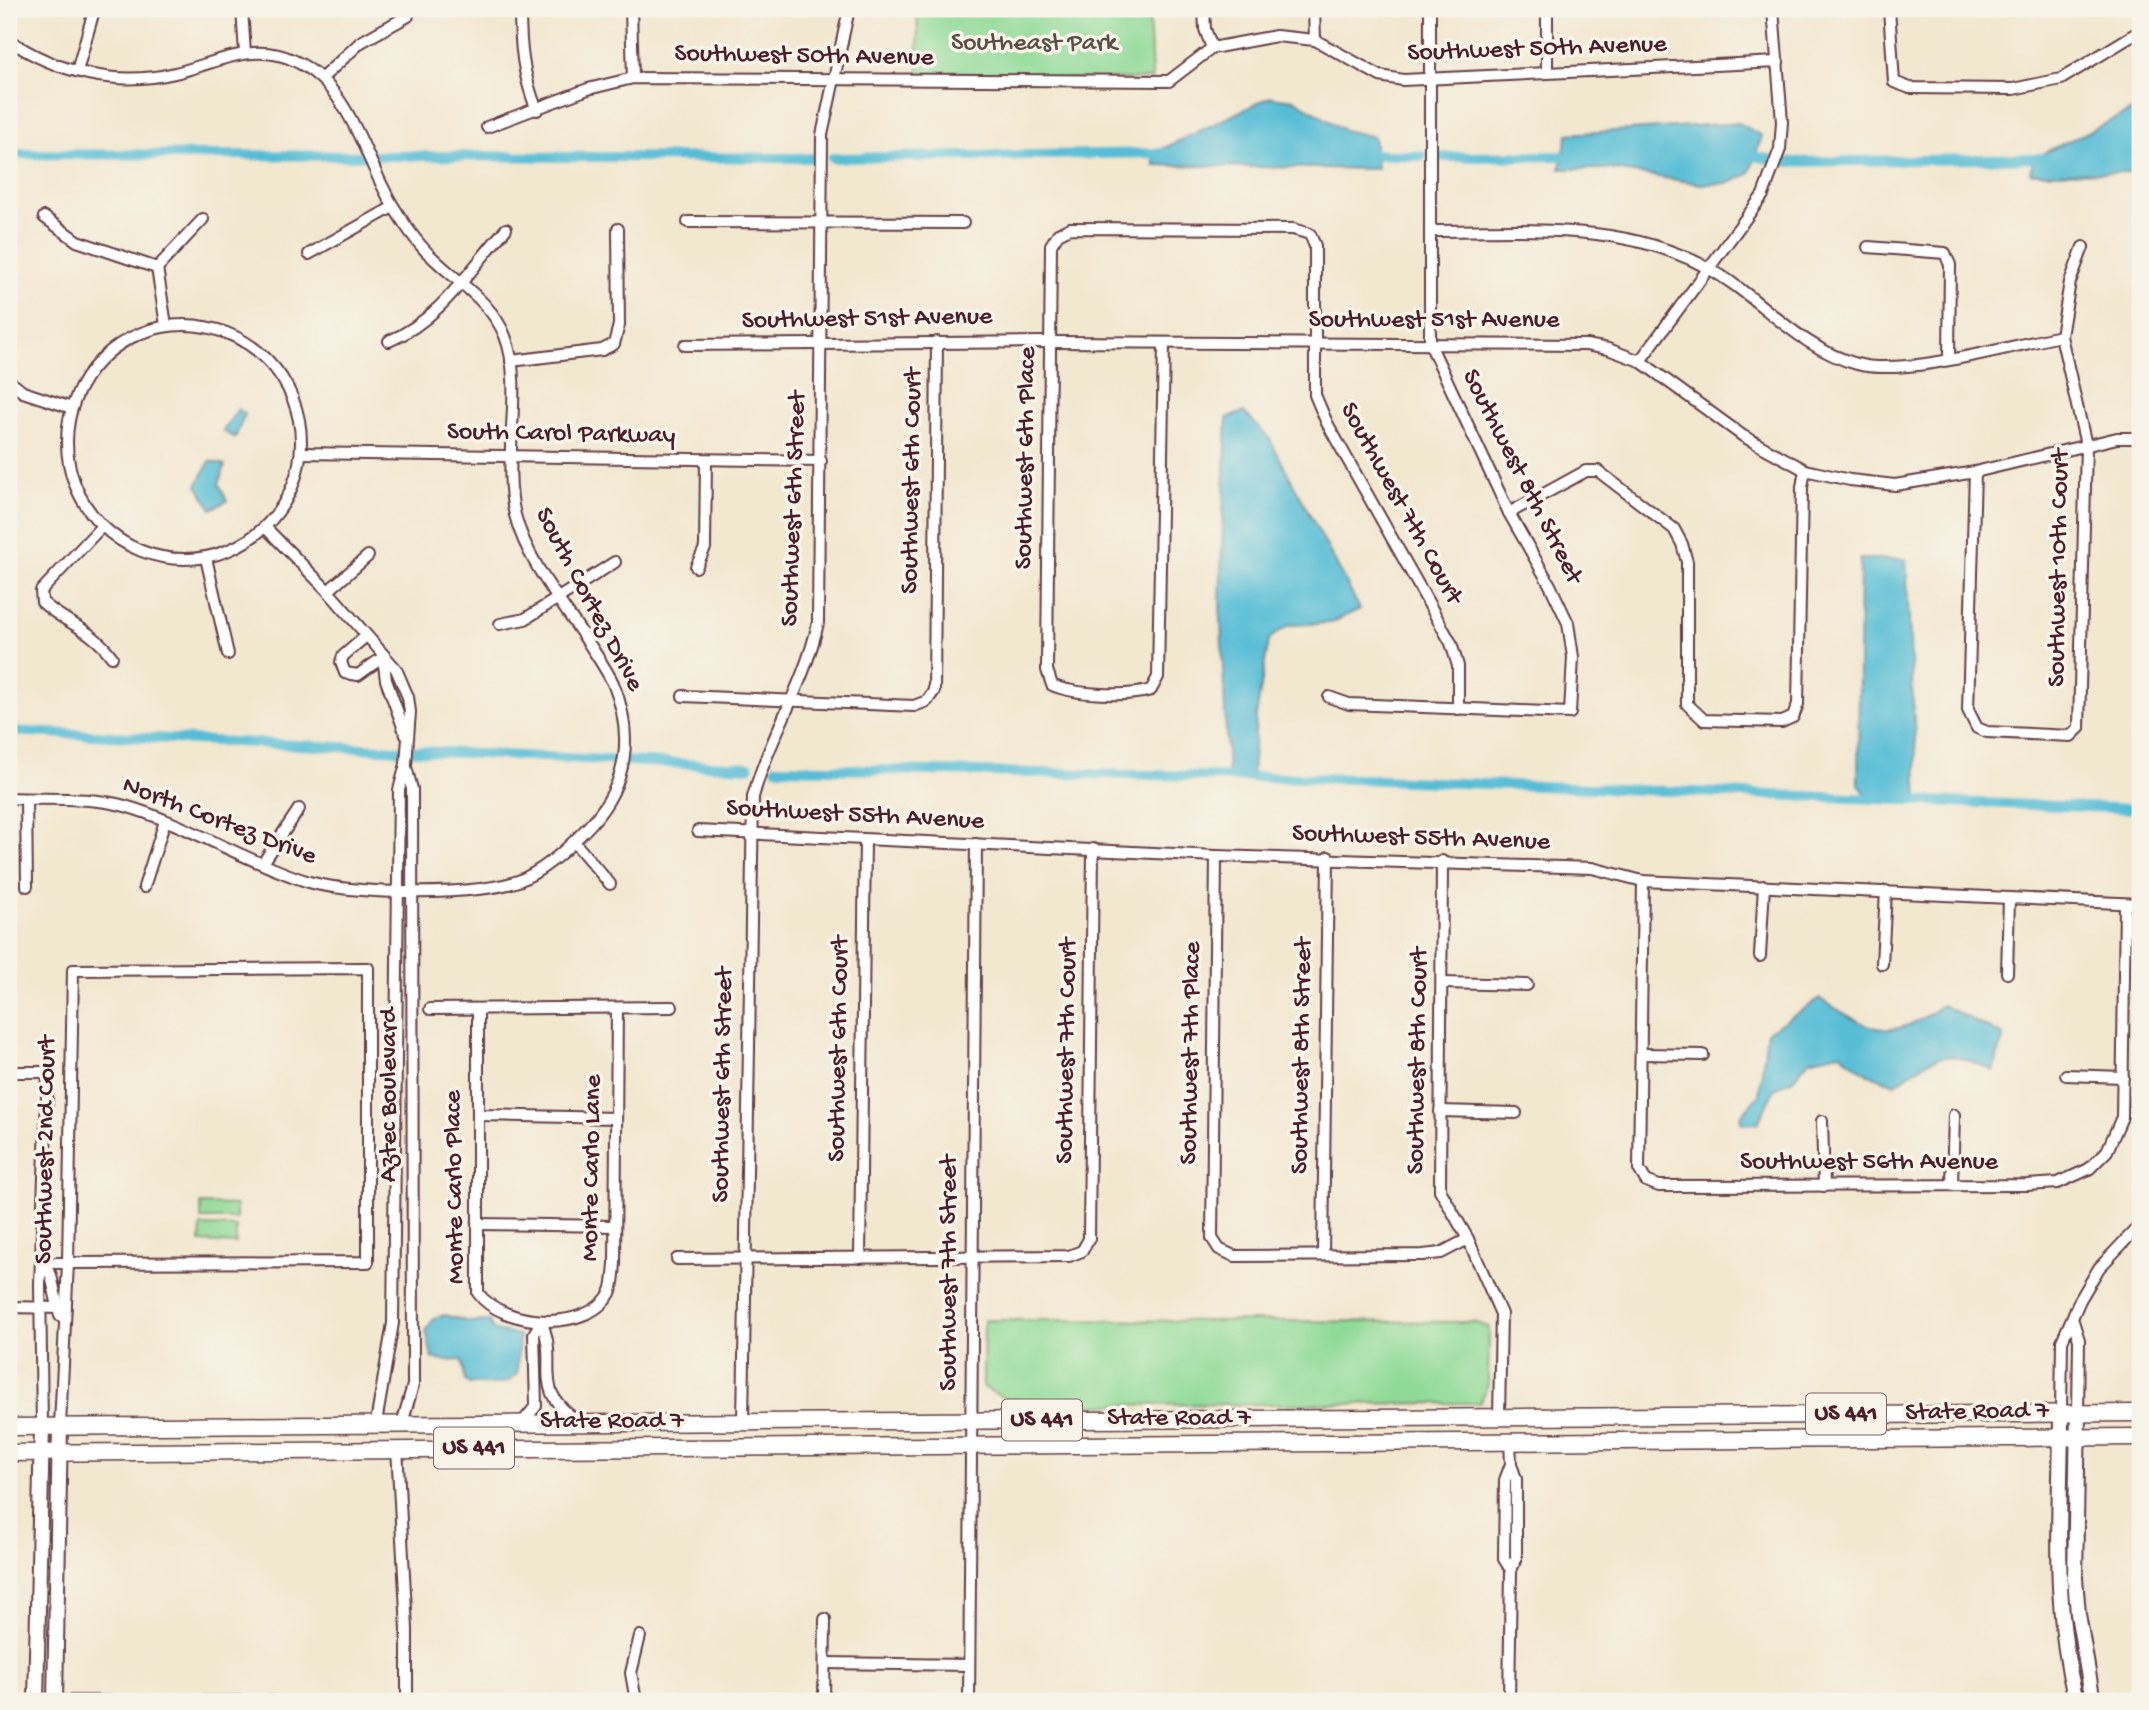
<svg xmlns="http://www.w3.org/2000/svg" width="2149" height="1710" font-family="'Gochi Hand',sans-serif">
<rect width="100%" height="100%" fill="#f7f3e8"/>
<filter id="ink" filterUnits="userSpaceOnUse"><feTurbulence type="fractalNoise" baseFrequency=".0143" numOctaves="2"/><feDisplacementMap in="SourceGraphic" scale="14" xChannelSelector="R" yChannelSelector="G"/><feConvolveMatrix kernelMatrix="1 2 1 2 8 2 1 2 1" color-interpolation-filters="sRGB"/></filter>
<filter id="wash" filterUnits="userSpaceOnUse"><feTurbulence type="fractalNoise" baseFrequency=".00686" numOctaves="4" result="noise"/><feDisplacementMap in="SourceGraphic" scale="28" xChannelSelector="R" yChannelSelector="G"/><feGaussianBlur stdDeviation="1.57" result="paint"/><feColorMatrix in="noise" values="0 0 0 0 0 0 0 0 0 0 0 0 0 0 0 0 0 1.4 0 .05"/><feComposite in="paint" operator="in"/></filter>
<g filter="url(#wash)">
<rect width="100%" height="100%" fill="#f2e7cf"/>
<g fill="#8fda96" stroke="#6c7c60" stroke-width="2">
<path d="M 917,9 L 1149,9 L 1152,79 L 919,79 Z"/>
<path d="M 201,1204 L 236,1205 L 236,1219 L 201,1219 Z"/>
<path d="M 201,1226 L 236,1227 L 236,1244 L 200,1242 Z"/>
<path d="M 984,1320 L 1473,1322 L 1489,1327 L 1488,1385 L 1480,1403 L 1092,1405 L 1006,1399 L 983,1387 Z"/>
</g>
<g fill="#57bdd5" stroke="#506e80" stroke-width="2">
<path d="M 1270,97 L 1295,100 L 1344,130 L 1374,137 L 1377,169 L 1154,165 L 1154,153 Z"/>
<path d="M 2140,107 L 2140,172 L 2031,173 L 2033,158 Z"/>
<path d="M 1739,123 L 1762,136 L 1749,174 L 1729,183 L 1701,184 L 1610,169 L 1560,169 L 1568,134 Z"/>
<path d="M 238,409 L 245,414 L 235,438 L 223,431 Z"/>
<path d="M 1244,412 L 1269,438 L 1360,609 L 1331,623 L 1289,625 L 1269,639 L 1256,716 L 1252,777 L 1228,777 L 1220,600 L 1227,418 Z"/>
<path d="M 210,461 L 225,465 L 219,484 L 227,501 L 212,509 L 197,485 Z"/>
<path d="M 1860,559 L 1906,559 L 1918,801 L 1870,799 L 1858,784 Z"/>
<path d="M 1820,999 C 1872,1030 1888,1045 1942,1005 L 2004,1036 L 1993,1071 C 1947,1047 1935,1054 1896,1084 L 1868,1074 L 1840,1053 L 1809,1060 L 1793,1079 L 1774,1090 L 1758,1123 L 1742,1124 L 1740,1117 L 1759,1095 L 1767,1032 Z"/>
<path d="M 444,1315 L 470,1322 L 489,1321 L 494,1331 L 519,1335 L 517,1374 C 507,1388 486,1383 470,1384 L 465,1381 L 462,1360 L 443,1361 L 432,1358 L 426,1331 L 434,1318 Z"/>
</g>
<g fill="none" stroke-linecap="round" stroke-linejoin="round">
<g stroke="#57bdd5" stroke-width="10">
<path d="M 9,154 L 811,158"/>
<path d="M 1363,154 L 1422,156"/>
<path d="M 1743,154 L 1769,159"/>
<path d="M 1443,157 L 1577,156"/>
<path d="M 832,158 L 1165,153"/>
<path d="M 1788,162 L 2047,158"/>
<path d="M 9,731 L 749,767"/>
<path d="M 776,768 L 1356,779 L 2140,809"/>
</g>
</g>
</g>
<g filter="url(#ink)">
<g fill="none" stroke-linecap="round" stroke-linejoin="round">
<defs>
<g id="street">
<path d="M 242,9 L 245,53"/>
<path d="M 520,9 C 520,46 523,76 537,110"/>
<path d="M 631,9 L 633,78"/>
<path d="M 1204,9 L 1205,29 L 1212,48"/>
<path d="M 1314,9 L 1315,40"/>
<path d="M 1889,9 L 1894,82 L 1910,88 L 2013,89 L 2061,79 L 2140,31"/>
<path d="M 9,40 C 57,73 118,87 175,73 C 214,64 253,41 293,60 C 353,87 363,159 395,209 C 406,227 418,245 434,259 C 459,283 492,303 505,336 C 525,387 501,459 515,515 C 529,572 586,630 613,683 C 634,735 628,784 590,825 C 572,844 550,866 525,878 C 486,898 348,895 306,881 C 244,861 187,824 125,806 C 89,796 46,800 9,798"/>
<path d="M 77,71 L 93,14"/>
<path d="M 1547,73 L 1547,9"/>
<path d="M 322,78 L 361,42 L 408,16"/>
<path d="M 487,127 L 588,89 L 633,78 L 1169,81 L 1212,48 L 1276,36 L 1315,40 L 1380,76 L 1403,80 L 1778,62"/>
<path d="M 44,217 L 77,241 L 157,268"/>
<path d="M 688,222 L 963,223"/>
<path d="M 1431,231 C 1524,231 1621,221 1706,267 C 1759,295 1797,348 1857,364 C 1903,377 2011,346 2061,336"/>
<path d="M 1868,247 L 1945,253 L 1950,265 L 1949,358"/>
<path d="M 309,254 L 393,207"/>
<path d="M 157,268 L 203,219"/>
<path d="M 157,268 L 166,325"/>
<circle cx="184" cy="442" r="117"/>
<path d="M 389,341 C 440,320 470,269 506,229"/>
<path d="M 1164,344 L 1158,677 L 1151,690 C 1128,697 1074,695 1052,685 L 1047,670 L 1051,245 L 1058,234 L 1070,228 L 1293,229 L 1310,234 L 1315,246 L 1315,395 L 1327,423 L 1451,643 L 1458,666 L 1458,709"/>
<path d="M 685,345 L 1051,342 L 1586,345 L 1608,349 L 1640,361 L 1743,436 L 1805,470 L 1850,480 L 1895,485 L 1975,472 L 2117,438 L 2140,438"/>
<path d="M 511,361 L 602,350 L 614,344 L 619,325 L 618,229"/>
<path d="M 1640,361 L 1763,195 L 1780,149 L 1782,122 L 1773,9"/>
<path d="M 9,381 L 23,392 L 72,408"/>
<path d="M 301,453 L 821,461"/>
<path d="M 1975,472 L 1968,710 L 1977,728 L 1987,732 L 2071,736 L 2079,728 L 2086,445 L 2061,336 L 2070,282 L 2083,247"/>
<path d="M 1509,513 L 1586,471 L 1598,471 L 1674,529 L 1682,544 L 1687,562 L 1687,704 L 1704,720 L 1782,722 L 1793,717 L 1798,704 L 1802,487 L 1805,470"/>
<path d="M 102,526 L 41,591 L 42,602 C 67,625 90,627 112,657"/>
<path d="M 265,527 L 328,591 L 396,669 L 408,697 L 410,712 L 406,764 L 399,790 L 393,1323 L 376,1423"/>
<path d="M 206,558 L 228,654"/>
<path d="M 696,567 L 705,548 L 706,462"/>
<path d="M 328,591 L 368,556"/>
<path d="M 500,624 L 525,619 L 615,562"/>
<path d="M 365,637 L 343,656 L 341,662 L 345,673 L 358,675 L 383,657"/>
<path d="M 383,657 L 386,680 L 406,735"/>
<path d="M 683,696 L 914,706 L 927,701 L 934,691 L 937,342"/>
<path d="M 1329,697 L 1349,704 L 1570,713 L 1573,657 L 1568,623 L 1550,585 L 1509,513 L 1430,344 L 1430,9"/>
<path d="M 26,799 L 27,886"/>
<path d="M 698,831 L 1216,856 L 1592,868 L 1643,881 L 2140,904"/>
<path d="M 574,842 L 610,884"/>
<path d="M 1216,856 L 1212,1238 L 1219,1249 L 1234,1256 L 1423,1255 L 1441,1253 L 1468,1239"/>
<path d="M 1442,861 L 1440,1190 L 1468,1239 L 1501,1314 L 1499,1416"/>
<path d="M 263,863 L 299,809"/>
<path d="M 1643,881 L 1639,1169 L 1646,1181 L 1659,1186 L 2027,1185 L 2058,1183 L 2089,1169 L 2107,1151 L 2122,1117 L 2125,904"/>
<path d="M 144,887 L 165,821"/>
<path d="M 1760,956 L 1764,886"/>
<path d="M 1882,964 L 1886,891"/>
<path d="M 2007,973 L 2009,898"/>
<path d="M 1443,983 L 1527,985"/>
<path d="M 430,1009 L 672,1007"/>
<path d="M 478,1009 L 478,1293 C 503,1328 591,1333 611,1291 C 614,1283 614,1272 615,1264 L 617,1008"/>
<path d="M 1642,1054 L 1703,1055"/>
<path d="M 9,1072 L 48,1072 L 40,1284 L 42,1426"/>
<path d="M 2066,1075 L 2123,1077"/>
<path d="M 1440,1111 L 1516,1113"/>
<path d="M 478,1115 L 616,1118"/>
<path d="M 1822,1121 L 1824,1186"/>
<path d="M 1952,1184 L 1954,1115"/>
<path d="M 477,1224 L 615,1226"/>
<path d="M 1323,1255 L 1328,857"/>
<path d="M 860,1258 L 865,840"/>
<path d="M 677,1259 L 1069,1256 L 1082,1251 L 1089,1239 L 1093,849"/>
<path d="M 42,1263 L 68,1263 L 368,1262 L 368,968 L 73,970 L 68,1263 L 60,1425"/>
<path d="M 42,1263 L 51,1275 L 60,1316"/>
<path d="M 9,1307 L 59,1308"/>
<path d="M 541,1321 C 561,1366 528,1388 579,1422"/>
<path d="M 2073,1321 L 2079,1340 L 2078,1413"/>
<path d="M 2061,1413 L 2062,1341 L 2080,1300 L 2099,1268 L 2140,1225"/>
<path d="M 743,1422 L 753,797 C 770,735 804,687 818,623 L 822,135 L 849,9"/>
<path d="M 522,1423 L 536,1406 L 534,1334 L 541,1321"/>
<path d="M 402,1424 L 413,1385 L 412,789 L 406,767"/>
<path d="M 397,1448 L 407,1629 L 407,1701"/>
<path d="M 1511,1570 L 1504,1559 L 1505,1480 L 1511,1464"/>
<path d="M 825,1663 L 969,1665"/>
<path d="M 53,1701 L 167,1701"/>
<path d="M 186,1701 L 272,1701"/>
<path d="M 636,1701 L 631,1673 L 640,1636"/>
<path d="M 824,1701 L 825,1619"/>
<path d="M 969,1701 L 976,844"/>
<path d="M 1509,1701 L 1511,1570 L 1516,1559 L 1516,1479 L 1511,1464 L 1510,1441"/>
</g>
<g id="secondary">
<path d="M 2061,1413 C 2061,1515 2051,1600 2076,1701"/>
<path d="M 2078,1413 L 2075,1578 L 2078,1614 L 2093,1701"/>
<path d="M 36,1701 L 42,1426"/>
<path d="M 55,1701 L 60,1425"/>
</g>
<g id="primary">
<path d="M 9,1427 L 2140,1413"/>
<path d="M 9,1453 L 2140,1437"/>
</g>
</defs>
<use href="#street" stroke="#633d44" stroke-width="14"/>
<use href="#secondary" stroke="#633d44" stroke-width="18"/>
<use href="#primary" stroke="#633d44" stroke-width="19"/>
<use href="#street" stroke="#fff" stroke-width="10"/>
<use href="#secondary" stroke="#fff" stroke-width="14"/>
<use href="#primary" stroke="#fff" stroke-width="16"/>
</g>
</g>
<g text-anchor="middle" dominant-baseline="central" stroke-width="7" stroke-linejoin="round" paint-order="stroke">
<g fill="#f7f3e8" stroke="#7e5f64" stroke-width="2">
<rect x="1806" y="1393.5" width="80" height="41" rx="5"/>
<rect x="1002" y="1399.5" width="80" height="41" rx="5"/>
<rect x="434" y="1427.5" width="80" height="41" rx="5"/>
</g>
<g font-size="24" font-weight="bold" fill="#4a1f2b">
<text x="1846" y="1414">US 441</text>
<text x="1042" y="1420">US 441</text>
<text x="474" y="1448">US 441</text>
</g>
<g font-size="26" fill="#5b4e46" stroke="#f7f3e8">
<text x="1034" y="44">Southeast Park</text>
</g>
<g font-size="26" fill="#4a1f2b" stroke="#f7f3e8">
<text transform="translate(1537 50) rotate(-2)">Southwest 50th Avenue</text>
<text transform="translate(804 57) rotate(1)">Southwest 50th Avenue</text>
<text transform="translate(867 320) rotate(-1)">Southwest 51st Avenue</text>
<text x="1434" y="321">Southwest 51st Avenue</text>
<text transform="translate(561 435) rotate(1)">South Carol Parkway</text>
<text transform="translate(1027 458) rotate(-89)">Southwest 6th Place</text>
<text transform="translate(1521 477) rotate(63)">Southwest 8th Street</text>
<text transform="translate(913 481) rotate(-89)">Southwest 6th Court</text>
<text transform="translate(1400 504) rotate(61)">Southwest 7th Court</text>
<text transform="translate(795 509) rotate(-88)">Southwest 6th Street</text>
<text transform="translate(2060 568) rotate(-89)">Southwest 10th Court</text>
<text transform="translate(588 600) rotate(62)">South Cortez Drive</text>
<text transform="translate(855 816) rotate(3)">Southwest 55th Avenue</text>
<text transform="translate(219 822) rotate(21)">North Cortez Drive</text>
<text transform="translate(1421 839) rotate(2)">Southwest 55th Avenue</text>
<text transform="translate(840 1049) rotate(-89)">Southwest 6th Court</text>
<text transform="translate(1068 1051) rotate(-89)">Southwest 7th Court</text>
<text transform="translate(1192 1053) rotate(-89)">Southwest 7th Place</text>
<text transform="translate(1303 1056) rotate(-89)">Southwest 8th Street</text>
<text transform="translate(1419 1061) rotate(-89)">Southwest 8th Court</text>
<text transform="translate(724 1085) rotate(-89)">Southwest 6th Street</text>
<text transform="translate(390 1095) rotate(-90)">Aztec Boulevard</text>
<text transform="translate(47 1150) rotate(-89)">Southwest 2nd Court</text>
<text x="1869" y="1163">Southwest 56th Avenue</text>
<text transform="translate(593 1168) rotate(-89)">Monte Carlo Lane</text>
<text transform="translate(456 1187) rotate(-91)">Monte Carlo Place</text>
<text transform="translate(950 1273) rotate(-90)">Southwest 7th Street</text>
<text transform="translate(1977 1413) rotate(-1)">State Road 7</text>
<text x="1179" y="1419">State Road 7</text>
<text x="612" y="1422">State Road 7</text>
</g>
</g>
<rect width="2149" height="1710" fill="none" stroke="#f7f3e8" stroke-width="35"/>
</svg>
